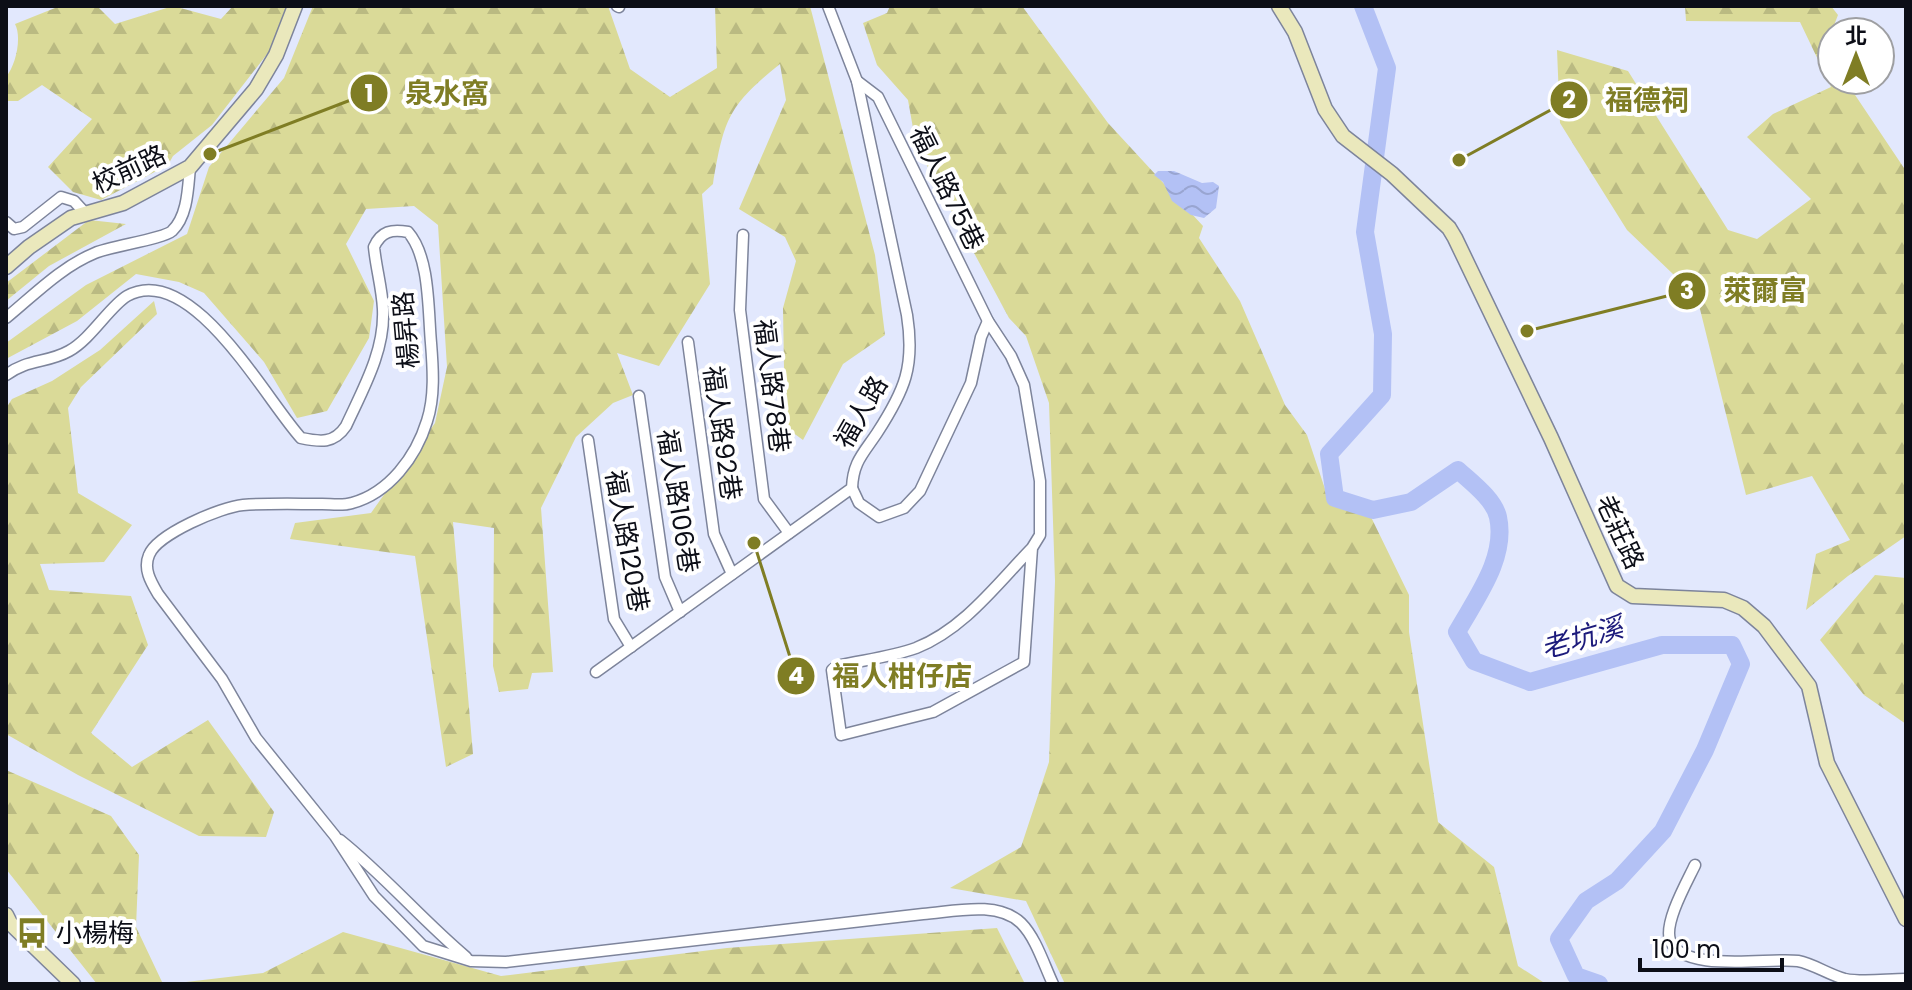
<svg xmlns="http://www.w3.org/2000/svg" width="1912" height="990" font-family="Poppins,'Noto Sans TC',sans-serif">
<defs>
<pattern id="forest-firs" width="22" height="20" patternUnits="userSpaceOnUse" patternTransform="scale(2)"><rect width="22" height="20" fill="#dada98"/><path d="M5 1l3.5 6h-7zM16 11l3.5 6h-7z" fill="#baba82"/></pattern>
<pattern id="water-waves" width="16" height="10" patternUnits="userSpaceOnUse" patternTransform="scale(2)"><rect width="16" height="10" fill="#b3c1f5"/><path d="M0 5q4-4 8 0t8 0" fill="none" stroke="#99a5d1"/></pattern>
</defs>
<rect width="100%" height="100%" fill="#e2e8fd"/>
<g fill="url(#forest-firs)">
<path d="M 60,6 L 97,6 L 115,24 L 173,6 L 221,19 L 233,6 L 288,6 L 271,49 L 212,125 L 173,156 L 168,165 L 101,200 L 73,192 L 48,167 L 92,119 L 42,85 L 18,101 L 6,101 L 6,77 C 16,65 22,37 15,24 Z"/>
<path d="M 313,6 L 608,6 L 630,69 L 670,97 L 717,68 L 715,6 L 810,6 L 875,255 L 885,335 L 843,364 L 803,440 L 785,427 L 783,308 L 796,261 L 785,237 L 739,209 L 786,100 L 780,64 C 728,106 724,119 713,184 L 702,194 L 710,284 L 659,366 L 617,353 L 633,395 L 613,403 L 576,437 L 541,508 L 553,672 L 532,673 L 528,689 L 499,692 L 493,666 L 494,528 L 453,522 L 473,754 L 446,767 L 415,556 L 290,539 L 295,523 L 371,513 L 435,423 L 447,367 L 438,225 L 414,206 L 366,209 L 346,244 L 374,301 L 369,338 L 327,411 L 297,418 L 264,362 L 204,293 L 179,282 L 136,274 L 77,321 L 6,359 L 6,343 L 86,285 L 187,234 L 209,167 L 284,78 Z"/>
<path d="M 890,6 L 1022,6 L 1108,123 L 1203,226 L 1199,238 L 1240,301 L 1285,405 L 1307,435 L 1329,501 L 1371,517 L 1409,595 L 1409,632 L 1438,822 L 1494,867 L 1518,966 L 1546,984 L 1065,984 L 1026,901 L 950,888 L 1021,847 L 1049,762 L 1055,581 L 1049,403 L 1026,336 L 1009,318 L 916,145 L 908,100 L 877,65 L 863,23 L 887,13 Z"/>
<path d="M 1685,6 L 1831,6 L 1838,15 L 1826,46 L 1832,58 L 1832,80 L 1845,80 L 1906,171 L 1906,536 L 1848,576 L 1806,610 L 1816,554 L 1850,540 L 1812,476 L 1746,495 L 1697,297 L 1627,230 L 1560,123 L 1557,50 L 1628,71 L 1728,230 L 1757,239 L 1811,199 L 1747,137 L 1773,114 L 1831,87 L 1800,22 L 1686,21 Z"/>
<path d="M 89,220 L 126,224 L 49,266 L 6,301 L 6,283 Z"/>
<path d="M 154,301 L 157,314 L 81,387 L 68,408 L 78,493 L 132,525 L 104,562 L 40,564 L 49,590 L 131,596 L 148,645 L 91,733 L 132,767 L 208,720 L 274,812 L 266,837 L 199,836 L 78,775 L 6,734 L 6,408 L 12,399 L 52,381 L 100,350 Z"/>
<path d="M 1875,575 L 1906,578 L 1906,724 L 1864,695 L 1820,640 Z"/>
<path d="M 6,770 L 111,816 L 139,855 L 136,927 L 163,984 L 97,984 L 6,869 Z"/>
<path d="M 997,928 L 1025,984 L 169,984 L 263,973 L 343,932 L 501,976 L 727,948 Z"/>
</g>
<path fill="url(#water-waves)" d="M 1158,171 L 1174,171 L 1202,183 L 1213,182 L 1219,186 L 1216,208 L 1204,218 L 1191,215 L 1172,201 L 1163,182 L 1154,175 Z"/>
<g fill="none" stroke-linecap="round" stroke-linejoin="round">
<path stroke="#b3c1f5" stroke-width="18" d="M 1363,6 L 1387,68 L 1365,232 L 1383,334 L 1382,395 L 1329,454 L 1335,498 L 1373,510 L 1411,502 L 1458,470 C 1471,482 1494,499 1498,517 C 1507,558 1476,598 1457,632 L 1474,661 L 1530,682 L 1662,645 L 1732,645 L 1741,664 L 1705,750 L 1663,831 L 1617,881 L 1586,901 L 1559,939 L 1576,976 L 1599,984"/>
<defs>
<g id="street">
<path d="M 617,6 L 619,7"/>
<path d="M 857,81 L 878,97 L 988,321 L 1011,356 L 1024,385 L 1040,481 L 1040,535 L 1032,548 C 997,584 964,629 916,648 C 891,657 863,660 837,666 L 832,670 L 841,735 L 933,712 L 1024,662 L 1032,548"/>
<path d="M 6,222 L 14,229 L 23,227 L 61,197 L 74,201 L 86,214"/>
<path d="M 743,235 L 740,310 L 764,499 L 789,533"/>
<path d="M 6,318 C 34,295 61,267 95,253 C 111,246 163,239 172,231 C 188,216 188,187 190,167"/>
<path d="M 688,342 L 714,534 L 732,574"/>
<path d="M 6,375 C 27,359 48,363 69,351 C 91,339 110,306 127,296 C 191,260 266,400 301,438 C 320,442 334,444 346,426 C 363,389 385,351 383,309 C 382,288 376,268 374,247 C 381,231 392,229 408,232 C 430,257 428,310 431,343 C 433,368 435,397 427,421 C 416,457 389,493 352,503 C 343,506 331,504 322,504 C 296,504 269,503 243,505 C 221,507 157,534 149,555 C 143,569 151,582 158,594 L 222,679 L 256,738 L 335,836 L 374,896 L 423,946 L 471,961 L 506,962 L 923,914 C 952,912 997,900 1021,923 C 1036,938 1044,965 1053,984"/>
<path d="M 639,396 L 665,577 L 680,612"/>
<path d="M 588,440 L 614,619 L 631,647"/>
<path d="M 852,488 L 859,503 L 879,517 L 904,508 L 920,491 L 971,383 L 981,337 L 988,321"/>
<path d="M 596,672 L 852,488 C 853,462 863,454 877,433 C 905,390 915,366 907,315 L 857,81 L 828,6"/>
<path d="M 340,840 C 385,876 422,920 466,957"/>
<path d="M 1695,865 C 1687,882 1664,922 1670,940 C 1682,974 1770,957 1798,961 C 1814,964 1829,975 1845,979 C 1863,983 1887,979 1906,979"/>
</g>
<g id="secondary">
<path d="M 1279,6 L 1295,32 L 1325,109 L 1343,136 L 1392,174 L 1449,228 L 1455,238 L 1551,438 L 1617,586 L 1633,596 L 1724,600 L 1743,608 L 1764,626 L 1809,686 L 1827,763 L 1906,919"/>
<path d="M 6,267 L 29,247 L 71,218 L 123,203 L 190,167 L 256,89 L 276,55 L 295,6"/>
<path d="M 6,915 L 10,923 L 73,984"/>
</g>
</defs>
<use href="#street" stroke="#7d849b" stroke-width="13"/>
<use href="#secondary" stroke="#7d849b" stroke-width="17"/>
<use href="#street" stroke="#fff" stroke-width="10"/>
<use href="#secondary" stroke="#eae8bc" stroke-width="14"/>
</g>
<defs>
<symbol id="bus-bare" viewBox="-9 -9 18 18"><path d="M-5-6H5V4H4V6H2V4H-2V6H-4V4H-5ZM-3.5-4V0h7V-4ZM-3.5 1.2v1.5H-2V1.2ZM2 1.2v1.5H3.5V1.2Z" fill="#7f7d24" stroke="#fff" stroke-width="2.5" paint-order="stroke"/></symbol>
</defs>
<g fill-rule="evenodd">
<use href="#bus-bare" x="10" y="911" width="44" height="44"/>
</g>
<g text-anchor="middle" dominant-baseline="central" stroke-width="8" stroke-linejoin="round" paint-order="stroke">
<g font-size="26" fill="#0c0e17" stroke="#fff">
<text transform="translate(129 169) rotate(-25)">校前路</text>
<text transform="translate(947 188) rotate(64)">福人路75巷</text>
<text transform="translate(406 330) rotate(-95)">楊昇路</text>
<text transform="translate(772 386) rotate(83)">福人路78巷</text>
<text transform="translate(861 412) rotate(-60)">福人路</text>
<text transform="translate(722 433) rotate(82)">福人路92巷</text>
<text transform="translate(678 501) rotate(81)">福人路106巷</text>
<text transform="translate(1620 532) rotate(65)">老莊路</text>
<text transform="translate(627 541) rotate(80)">福人路120巷</text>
</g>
<g font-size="26" fill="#0c0e17" stroke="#fff" text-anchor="start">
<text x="56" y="933">小楊梅</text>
</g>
<g font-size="28" font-style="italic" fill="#1c1a7b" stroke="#fff">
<text transform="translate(1582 638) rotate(-16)">老坑溪</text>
</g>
</g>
<path fill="none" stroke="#7f7d24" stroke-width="3" d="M210 154L369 93M1459 160L1569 100M1527 331L1687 291M754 543L796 676"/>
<g fill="#7f7d24" stroke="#fff" stroke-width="3">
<circle cx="210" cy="154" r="8"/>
<circle cx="1459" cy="160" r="8"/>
<circle cx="1527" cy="331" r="8"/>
<circle cx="754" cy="543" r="8"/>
<circle cx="369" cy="93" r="20"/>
<circle cx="1569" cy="100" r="20"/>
<circle cx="1687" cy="291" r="20"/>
<circle cx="796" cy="676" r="20"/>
</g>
<g font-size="24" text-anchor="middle" font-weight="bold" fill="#fff">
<text x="369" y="102">1</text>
<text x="1569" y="108">2</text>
<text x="1687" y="299">3</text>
<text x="796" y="684">4</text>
</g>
<g font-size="28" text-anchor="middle" font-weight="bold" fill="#7f7d24" stroke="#fff" stroke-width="8" stroke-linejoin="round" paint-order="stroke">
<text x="447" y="103">泉水窩</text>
<text x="1647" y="110">福德祠</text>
<text x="1765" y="300">萊爾富</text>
<text x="902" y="686">福人柑仔店</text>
</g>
<rect width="1912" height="990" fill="none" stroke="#0c0e17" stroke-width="16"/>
<g transform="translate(1856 56)"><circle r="38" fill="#ffffff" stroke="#9e9fa2" stroke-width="2"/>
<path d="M0-6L14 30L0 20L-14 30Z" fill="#7f7d24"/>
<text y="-12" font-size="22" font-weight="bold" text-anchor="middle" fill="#0c0e17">北</text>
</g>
<path d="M1640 958v12h142v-12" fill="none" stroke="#0c0e17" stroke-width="4"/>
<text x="1652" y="958" font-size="24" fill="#0c0e17" stroke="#ffffff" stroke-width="6" paint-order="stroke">100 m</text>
</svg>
